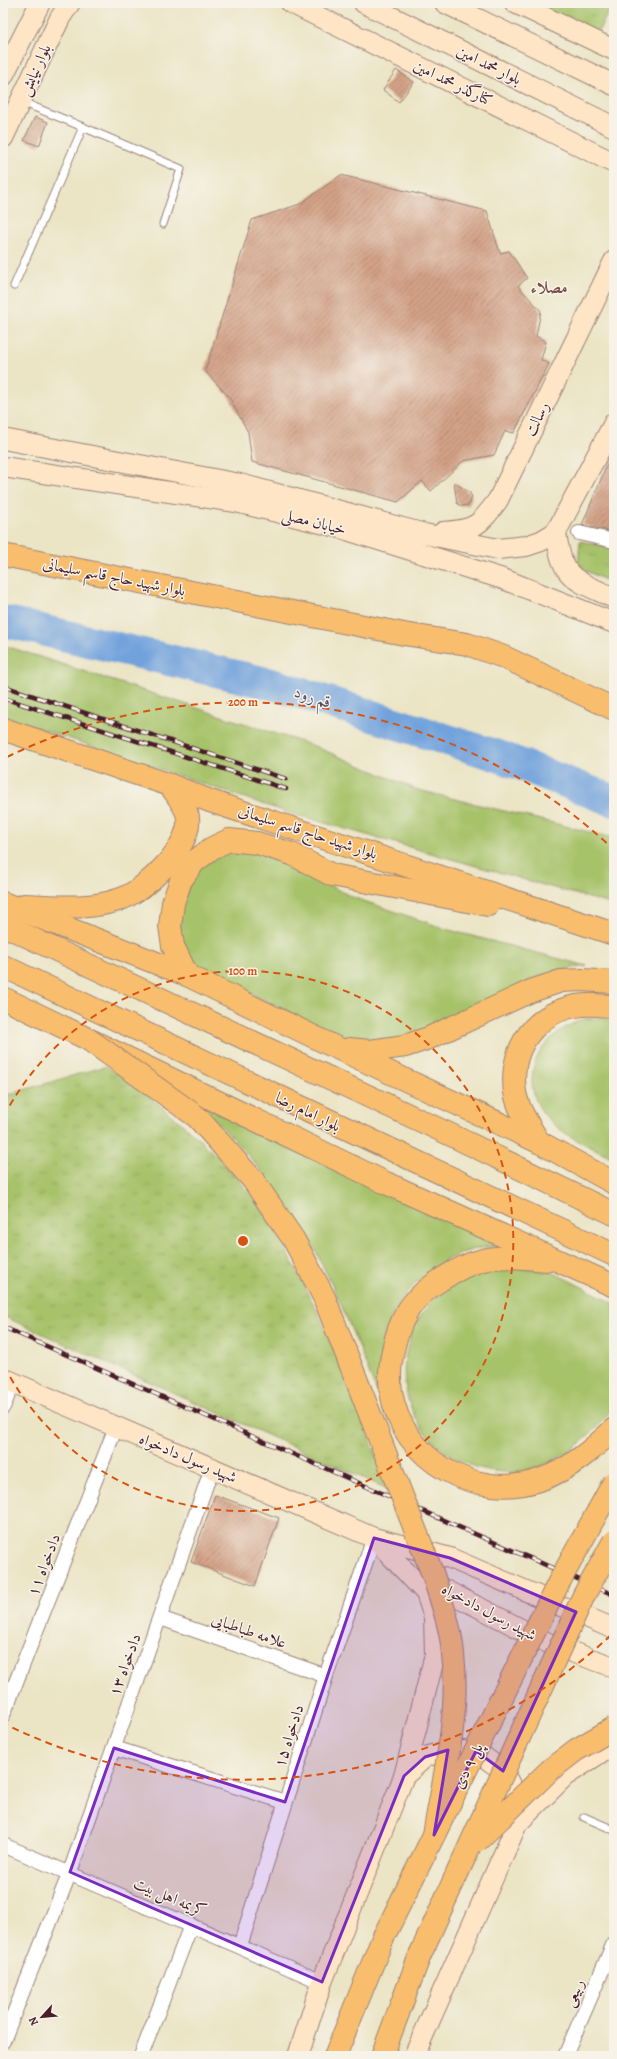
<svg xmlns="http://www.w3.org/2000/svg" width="617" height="2059" font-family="Alegreya,Amiri,serif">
<defs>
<pattern id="park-tufts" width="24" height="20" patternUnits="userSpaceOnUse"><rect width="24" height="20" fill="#a7c36a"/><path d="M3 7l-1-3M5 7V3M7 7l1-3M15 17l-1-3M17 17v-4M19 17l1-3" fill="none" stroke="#91a75c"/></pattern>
<pattern id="building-hatch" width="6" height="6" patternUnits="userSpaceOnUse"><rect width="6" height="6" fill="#d3a186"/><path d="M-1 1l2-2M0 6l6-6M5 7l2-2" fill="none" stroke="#ad836e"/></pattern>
</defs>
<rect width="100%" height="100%" fill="#f7f3e8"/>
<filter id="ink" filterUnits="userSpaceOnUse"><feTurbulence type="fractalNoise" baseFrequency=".025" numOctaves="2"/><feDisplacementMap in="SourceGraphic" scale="8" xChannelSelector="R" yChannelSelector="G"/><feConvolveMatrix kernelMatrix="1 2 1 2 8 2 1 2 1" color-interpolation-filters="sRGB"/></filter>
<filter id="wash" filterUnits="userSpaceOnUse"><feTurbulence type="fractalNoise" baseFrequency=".012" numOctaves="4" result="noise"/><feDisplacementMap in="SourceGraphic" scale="16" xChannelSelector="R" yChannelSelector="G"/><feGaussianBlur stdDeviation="0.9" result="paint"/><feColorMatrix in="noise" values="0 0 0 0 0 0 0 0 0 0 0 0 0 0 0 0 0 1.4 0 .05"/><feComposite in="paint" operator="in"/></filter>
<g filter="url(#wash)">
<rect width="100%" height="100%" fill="#ebe4c5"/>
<g fill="#a7c36a" stroke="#78714a">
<path d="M 3,645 L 314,746 L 418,790 L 614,838 L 614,905 L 286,812 L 3,716 Z"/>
<path d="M 228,848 L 254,852 L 289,865 L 352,897 L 449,930 L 587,966 L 553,971 L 512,989 L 456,1019 L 396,1040 L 355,1039 L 318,1026 L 204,971 L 190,956 L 180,935 L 180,903 L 198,870 Z"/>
<path d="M 603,1018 L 614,1023 L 614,1158 C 590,1146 561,1136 544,1114 C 519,1081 536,1042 570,1025 C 575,1023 580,1019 584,1019 C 590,1018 597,1018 603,1018 Z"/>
<path d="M 199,1104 L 511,1246 C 501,1246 491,1246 481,1248 C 438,1255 396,1292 385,1334 C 379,1354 379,1374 378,1395 C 359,1348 341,1301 318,1256 C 288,1198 245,1149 199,1104 Z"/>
<path d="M 521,1267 L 554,1273 L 614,1303 L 614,1406 C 591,1438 557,1467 516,1472 C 504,1473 492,1471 480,1468 C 420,1452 389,1391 412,1333 C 424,1302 452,1277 485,1270 C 496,1267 509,1268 521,1267 Z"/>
</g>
<g fill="url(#park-tufts)" stroke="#78714a">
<path d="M 530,3 L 613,3 L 595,38 Z"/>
<path d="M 580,541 L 614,548 L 614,584 L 578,567 Z"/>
<path d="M 106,1066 C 157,1101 204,1139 244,1186 C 266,1212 282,1242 297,1271 C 334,1341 361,1417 390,1490 L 3,1316 L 3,1096 Z"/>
</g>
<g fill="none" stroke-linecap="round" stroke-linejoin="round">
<path stroke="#71a2dc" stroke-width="32" d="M 3,621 L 275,685 L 501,757 L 614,801"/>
</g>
<g id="blocks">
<g fill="url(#building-hatch)">
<path d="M 396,70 L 414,82 L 399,102 L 383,90 Z"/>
<path d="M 35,117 L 48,122 L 39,146 L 24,140 Z"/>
<path d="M 341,175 L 487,211 L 500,253 L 509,251 L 527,278 L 518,286 L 541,311 L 536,336 L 546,342 L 541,360 L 549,364 L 514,433 L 505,431 L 494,455 L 463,461 L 431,491 L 422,481 L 398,502 L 252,462 L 248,432 L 229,397 L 205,371 L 252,220 L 300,204 Z"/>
<path d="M 614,448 L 614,532 L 582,525 Z"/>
<path d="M 454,482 L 470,493 L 472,497 L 469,505 L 461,506 L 457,503 Z"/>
<path d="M 215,1495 L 279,1518 L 255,1586 L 191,1562 Z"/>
</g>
</g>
</g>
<g filter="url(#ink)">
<use href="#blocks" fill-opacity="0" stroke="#9a8278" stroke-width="1"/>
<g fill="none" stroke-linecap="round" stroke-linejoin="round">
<defs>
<g id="lane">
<path d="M 22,102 L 83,127"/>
<path d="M 14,286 L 83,127 L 181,169 L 163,224"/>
<path d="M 584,1817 L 614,1830"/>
</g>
<g id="street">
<path d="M 579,533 L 614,541"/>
<path d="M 3,1407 L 13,1383"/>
<path d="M 160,1618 L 326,1676"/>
<path d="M 3,1715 L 116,1427"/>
<path d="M 114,1748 L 285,1802"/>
<path d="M 3,1845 L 322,1982"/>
<path d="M 240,1946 L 326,1676 L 374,1538"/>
<path d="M 3,2041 L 70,1872 L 212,1468"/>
<path d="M 141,2056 L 191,1925"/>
<path d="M 565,2056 L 614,1943"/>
</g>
<g id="secondary">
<path d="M 291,3 L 614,163"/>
<path d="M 364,3 L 614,127"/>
<path d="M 445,3 L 614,85"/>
<path d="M 515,3 L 614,50"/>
<path d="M 3,76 L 40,3"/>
<path d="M 3,138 L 60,18 L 70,3"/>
<path d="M 614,423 L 556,532 C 562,580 573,579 614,598"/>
<path d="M 3,439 L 240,484 L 425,534 L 498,549 L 526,546 L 541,541 L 556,532"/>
<path d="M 3,467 L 236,502 L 337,527 L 503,579 L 614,623"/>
<path d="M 443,532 C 475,530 479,526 498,500 L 614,261"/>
<path d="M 3,1378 L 374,1538 L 450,1558 L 614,1629"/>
<path d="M 428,1578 L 441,1588 L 552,1645 L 614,1667"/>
<path d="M 404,1776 L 425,1757 L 452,1749 L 480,1754 L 503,1771 L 516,1796 L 517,1816"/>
<path d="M 298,2056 L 322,1982 L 404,1776 L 435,1655 L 434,1617 L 426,1593 L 374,1538"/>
<path d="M 414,2056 L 517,1824 L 565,1776 L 614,1744"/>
</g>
<g id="primary">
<path d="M 3,555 L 404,634 L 467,644 L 504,657 L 614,709"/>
<path d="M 3,729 L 170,785 L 210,801 L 614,934"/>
<path d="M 3,903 L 187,975 L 337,1048 L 539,1142 L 614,1183"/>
<path d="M 24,905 C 55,906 88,910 118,900 C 144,892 192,847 188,817 C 186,806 176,795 170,785"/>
<path d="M 3,925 L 449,1134 L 614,1214"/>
<path d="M 3,966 L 614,1255"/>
<path d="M 187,975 L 173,946 L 170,926 L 173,903 L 181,880 L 194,862 L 212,848 L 229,840 L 257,843 L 292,854 L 332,875 L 488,905"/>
<path d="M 3,998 L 386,1183 L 614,1286"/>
<path d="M 349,1049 L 370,1051 L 405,1046 L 429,1038 L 531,991 L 561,981 L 582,980 L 614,982"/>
<path d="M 539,1142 C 530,1127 518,1110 515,1092 C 508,1041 545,1002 596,1005 C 602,1006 608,1005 614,1007"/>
<path d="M 546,1260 C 526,1258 503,1255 483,1260 C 459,1266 419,1290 407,1312 C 395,1332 387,1368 391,1391 C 401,1460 477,1503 542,1479 C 569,1470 594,1448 614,1429"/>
<path d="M 335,2056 L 383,1938"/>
<path d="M 382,2056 L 420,1955"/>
</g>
</defs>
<use href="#lane" stroke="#9a8278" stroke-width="9"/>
<use href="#street" stroke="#9a8278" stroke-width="16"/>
<use href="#secondary" stroke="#9a8278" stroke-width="22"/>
<use href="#primary" stroke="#9a8278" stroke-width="24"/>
<use href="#lane" stroke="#fff" stroke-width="7"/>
<use href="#street" stroke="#fff" stroke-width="14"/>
<use href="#secondary" stroke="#fde5c5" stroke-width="20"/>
<use href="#primary" stroke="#f9be6d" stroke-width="22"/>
<defs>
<g id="rail">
<path d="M 3,686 L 286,779"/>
<path d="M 3,698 L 286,789"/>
<path d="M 3,1327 L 614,1595"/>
</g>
</defs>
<use href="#rail" stroke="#4a1f2b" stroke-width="4.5"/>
<use href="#rail" stroke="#f7f3e8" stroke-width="3" stroke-dasharray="9" stroke-linecap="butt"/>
<defs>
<g id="primary-bridge">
<path d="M 88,1039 L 197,1117 L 253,1180 L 294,1240 L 324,1297 L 433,1575 C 441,1600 451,1627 453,1654 C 460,1714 444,1776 434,1835"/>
<path d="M 477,1841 L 550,1770 L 576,1750 L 614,1728"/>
<path d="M 383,1938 L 558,1584 L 614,1482"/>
<path d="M 420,1955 L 584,1595 L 614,1541"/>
</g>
</defs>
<use href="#primary-bridge" stroke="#9a8278" stroke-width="24" stroke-linecap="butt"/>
<use href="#primary-bridge" stroke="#f9be6d" stroke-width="22"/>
</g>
</g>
<path fill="#7b2cbf" fill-opacity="0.2" stroke="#7b2cbf" stroke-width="3" stroke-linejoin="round" d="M 374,1538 L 450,1558 L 576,1612 L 503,1771 L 476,1751 L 434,1835 L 448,1750 L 425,1757 L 404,1776 L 322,1982 L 70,1872 L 114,1748 L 285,1802 Z"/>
<g fill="none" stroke="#d8530f" stroke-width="2" stroke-dasharray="7 5">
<path d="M4 1116A270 270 0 1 1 4 1366"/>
<path d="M611 1635A539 539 0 0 1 7 1725M7 757A539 539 0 0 1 611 847"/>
</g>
<g text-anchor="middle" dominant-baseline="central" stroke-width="3" stroke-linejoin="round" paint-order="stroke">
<g font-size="16" fill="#4a1f2b" stroke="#f7f3e8">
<text transform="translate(489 65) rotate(26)">بلوار محمد امین</text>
<text transform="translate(35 70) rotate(-65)">بلوار نیایش</text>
<text transform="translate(453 83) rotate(26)">کنارگذر محمد امین</text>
<text transform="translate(537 419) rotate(-64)">رسالت</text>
<text transform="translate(314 522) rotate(14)">خیابان مصلی</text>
<text transform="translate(114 577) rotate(11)">بلوار شهید حاج قاسم سلیمانی</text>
<text transform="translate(308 832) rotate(18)">بلوار شهید حاج قاسم سلیمانی</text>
<text transform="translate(308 1112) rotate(26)">بلوار امام رضا</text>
<text transform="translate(188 1458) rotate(23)">شهید رسول دادخواه</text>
<text transform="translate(44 1565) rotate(-69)">دادخواه ۱۱</text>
<text transform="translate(489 1612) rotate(28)">شهید رسول دادخواه</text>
<text transform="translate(249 1631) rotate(19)">علامه طباطبایی</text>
<text transform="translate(125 1665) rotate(-70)">دادخواه ۱۳</text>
<text transform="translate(289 1736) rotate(-72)">دادخواه ۱۵</text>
<text transform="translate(468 1766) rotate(-64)">پل ۹ دی</text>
<text transform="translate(170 1897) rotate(23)">کریمه اهل بیت</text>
<text transform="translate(574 1993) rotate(-66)">ربیعی</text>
</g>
<g font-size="17" font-weight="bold" fill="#7a4c4b" stroke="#f7f3e8">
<text x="549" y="287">مصلاء</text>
</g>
<g font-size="17" font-style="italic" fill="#584d69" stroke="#f7f3e8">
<text transform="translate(313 697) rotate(18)">قم رود</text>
</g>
</g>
<circle cx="243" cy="1241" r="6" fill="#d8530f" stroke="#f7f3e8" stroke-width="2"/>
<g font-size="12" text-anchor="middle" font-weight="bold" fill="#d8530f" stroke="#f7f3e8" stroke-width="3" stroke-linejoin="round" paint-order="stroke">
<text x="243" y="706">200 m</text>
<text x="243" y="975">100 m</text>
</g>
<rect width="617" height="2059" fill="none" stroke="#f7f3e8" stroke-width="16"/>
<g transform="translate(42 2017) rotate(243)" stroke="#f7f3e8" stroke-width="3" paint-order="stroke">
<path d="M0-3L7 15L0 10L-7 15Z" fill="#4a1f2b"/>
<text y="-6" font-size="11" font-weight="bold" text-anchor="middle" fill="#4a1f2b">N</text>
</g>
</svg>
